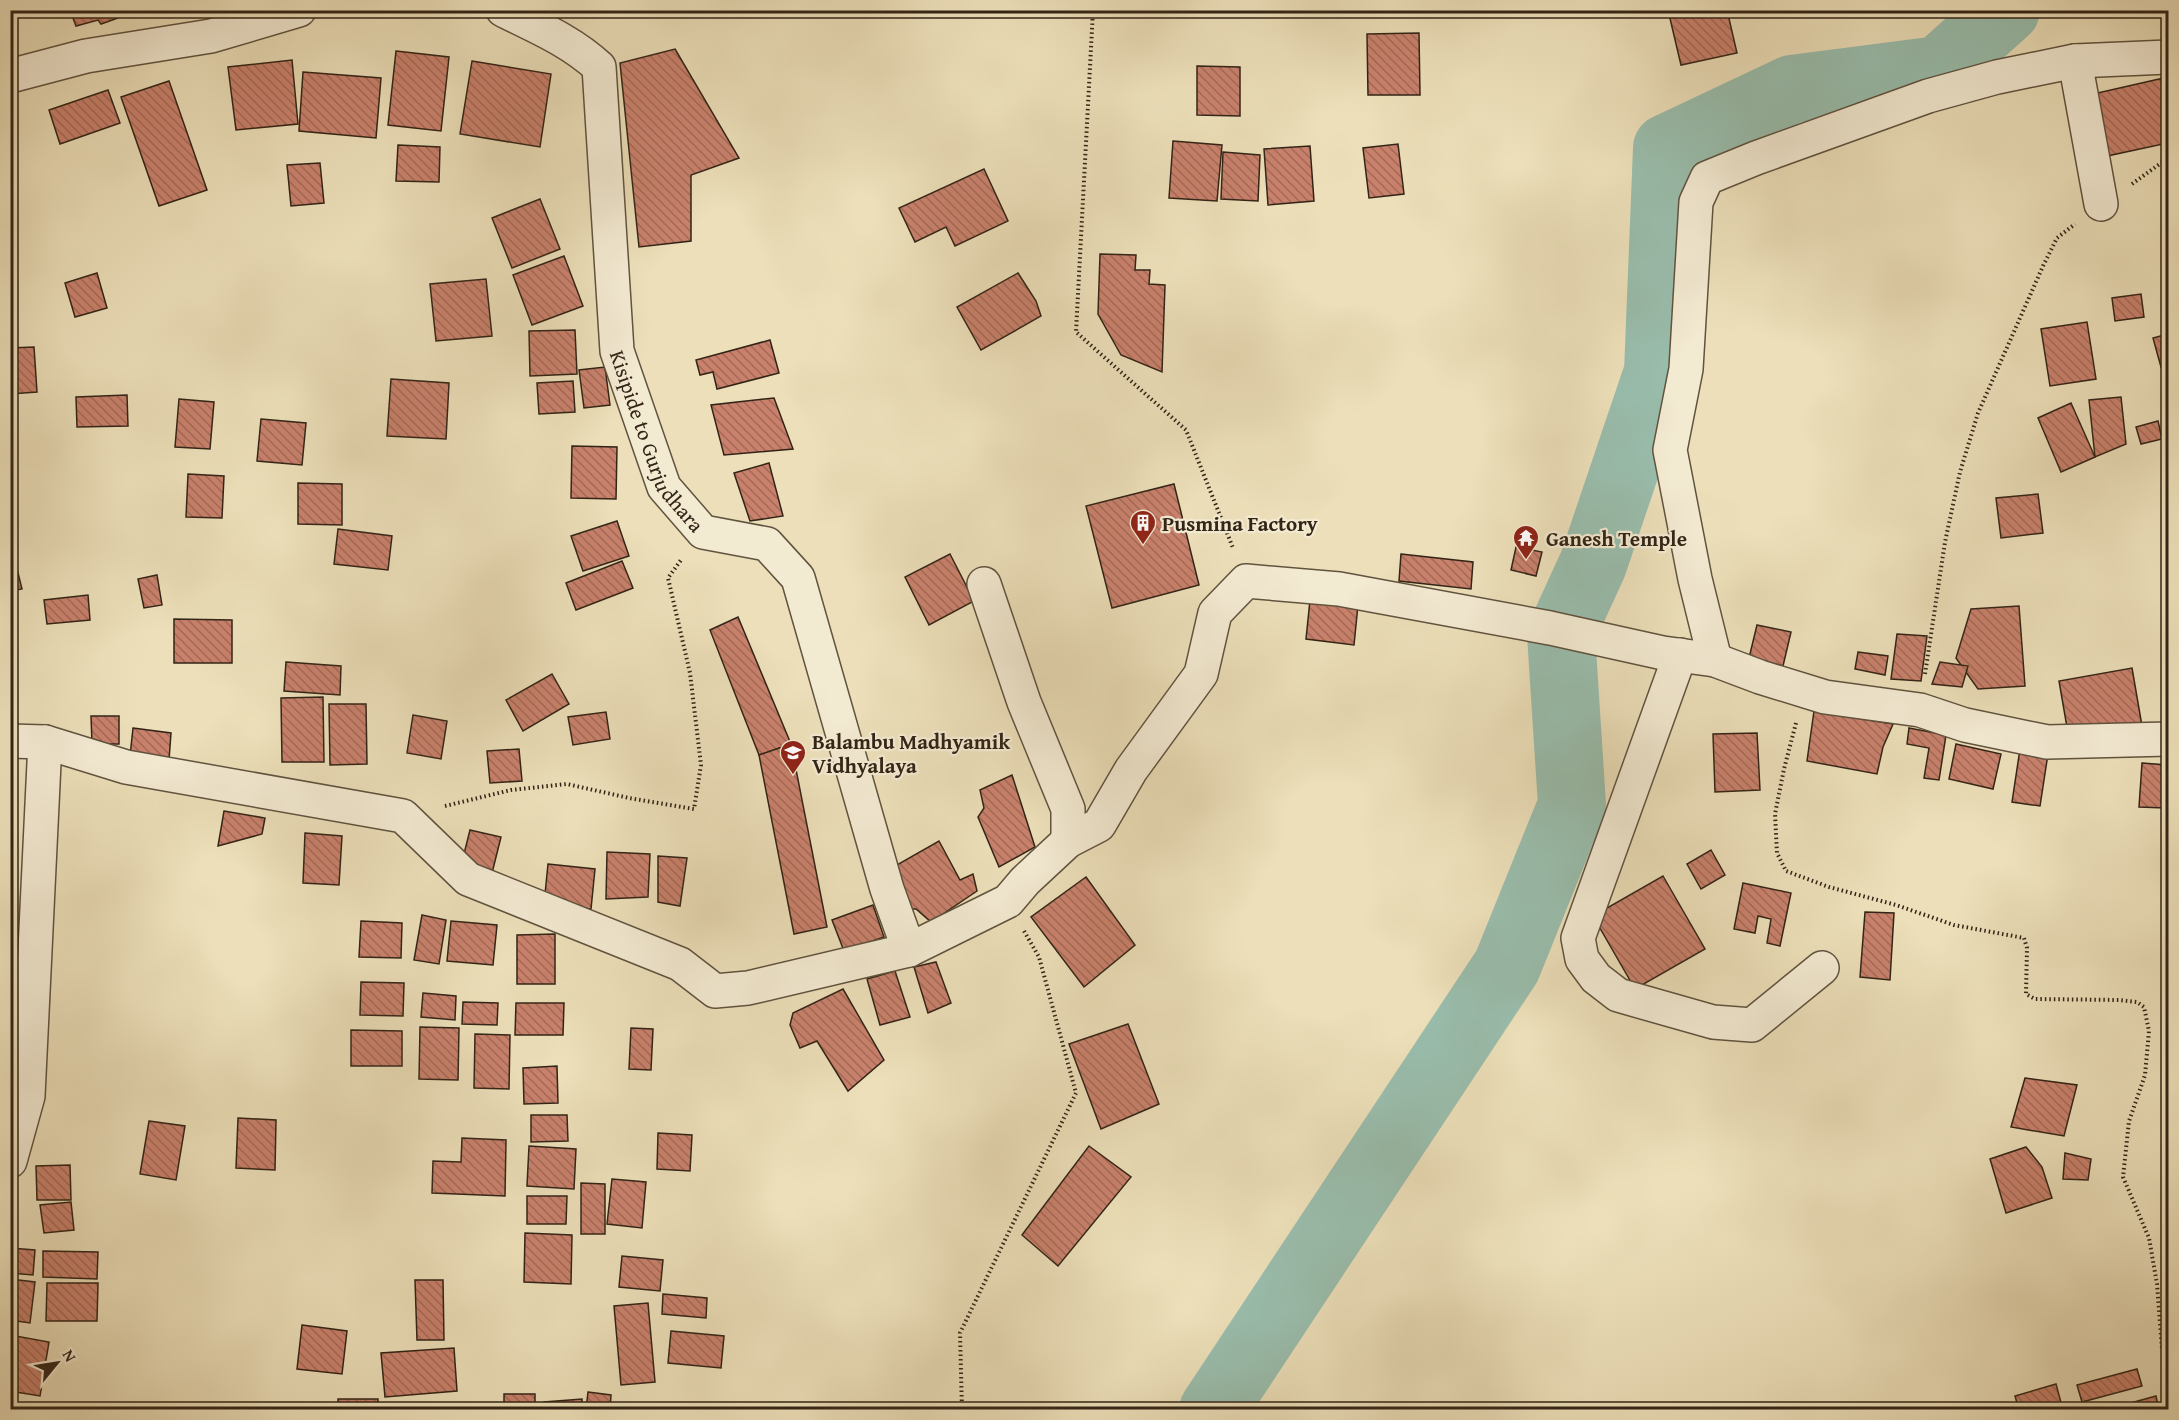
<svg xmlns="http://www.w3.org/2000/svg" width="2179" height="1420" font-family="'Gentium Book Plus',serif">
<defs>
<pattern id="building-back-hatch" width="6" height="6" patternUnits="userSpaceOnUse" patternTransform="scale(1.5)"><rect width="6" height="6" fill="#c9816c"/><path d="M-1 5l2 2M0 0l6 6M5-1l2 2" fill="none" stroke="#a46958"/></pattern>
</defs>
<rect width="100%" height="100%" fill="#ecdfb9"/>
<filter id="stains"><feTurbulence type="fractalNoise" baseFrequency=".00333" numOctaves="4"/><feColorMatrix values="0 0 0 0 .2 0 0 0 0 .09 0 0 0 0 .02 0 0 0 .5 -.17"/></filter>
<radialGradient id="worn" r=".72"><stop offset=".6" stop-color="#630" stop-opacity="0"/><stop offset="1" stop-color="#630" stop-opacity=".3"/></radialGradient>
<g fill="none" stroke-linecap="round" stroke-linejoin="round">
<path stroke="#99bdac" stroke-width="68" d="M 1213,1410 L 1507,966 L 1572,805 L 1561,634 L 1593,564 L 1658,372 L 1667,148 L 1792,89 L 1939,70 L 2006,10"/>
</g>
<g fill="url(#building-back-hatch)" stroke="#322416" stroke-width="1.5">
<path d="M 70,10 L 128,10 L 129,14 L 101,24 L 98,20 L 76,26 Z"/>
<path d="M 1668,10 L 1727,10 L 1737,53 L 1681,65 Z"/>
<path d="M 1419,33 L 1420,95 L 1368,95 L 1367,34 Z"/>
<path d="M 675,49 L 739,158 L 691,175 L 691,241 L 639,247 L 620,63 Z"/>
<path d="M 396,51 L 449,57 L 441,131 L 388,125 Z"/>
<path d="M 292,60 L 298,124 L 236,130 L 228,67 Z"/>
<path d="M 472,61 L 551,74 L 540,147 L 460,134 Z"/>
<path d="M 1197,66 L 1240,67 L 1240,116 L 1197,115 Z"/>
<path d="M 303,72 L 381,78 L 376,138 L 299,131 Z"/>
<path d="M 2168,77 L 2168,143 L 2107,156 L 2093,94 Z"/>
<path d="M 169,81 L 207,190 L 159,206 L 121,97 Z"/>
<path d="M 108,90 L 120,123 L 60,144 L 49,110 Z"/>
<path d="M 1173,141 L 1222,145 L 1217,201 L 1169,198 Z"/>
<path d="M 1398,144 L 1404,194 L 1369,198 L 1363,148 Z"/>
<path d="M 398,145 L 440,147 L 439,182 L 396,181 Z"/>
<path d="M 1310,146 L 1314,201 L 1268,205 L 1264,149 Z"/>
<path d="M 1223,152 L 1260,155 L 1258,201 L 1221,199 Z"/>
<path d="M 320,163 L 324,203 L 291,206 L 287,165 Z"/>
<path d="M 984,169 L 1008,221 L 955,246 L 946,227 L 915,242 L 899,208 Z"/>
<path d="M 540,199 L 560,249 L 512,268 L 492,218 Z"/>
<path d="M 1100,254 L 1136,255 L 1135,270 L 1150,270 L 1149,284 L 1165,285 L 1162,372 L 1121,355 L 1098,314 Z"/>
<path d="M 564,256 L 583,306 L 532,325 L 513,275 Z"/>
<path d="M 97,273 L 107,308 L 75,317 L 65,283 Z"/>
<path d="M 1018,273 L 1036,301 L 1041,316 L 981,350 L 957,307 Z"/>
<path d="M 486,279 L 492,336 L 436,341 L 430,284 Z"/>
<path d="M 2141,294 L 2144,317 L 2115,321 L 2112,298 Z"/>
<path d="M 2087,322 L 2096,379 L 2050,386 L 2041,329 Z"/>
<path d="M 575,330 L 577,374 L 530,376 L 529,331 Z"/>
<path d="M 2168,334 L 2168,365 L 2161,367 L 2153,338 Z"/>
<path d="M 770,340 L 779,373 L 717,389 L 713,372 L 700,375 L 696,360 Z"/>
<path d="M 34,347 L 37,392 L 10,394 L 10,348 Z"/>
<path d="M 605,367 L 610,405 L 584,408 L 579,370 Z"/>
<path d="M 391,379 L 449,383 L 446,439 L 387,436 Z"/>
<path d="M 573,381 L 575,412 L 539,414 L 537,383 Z"/>
<path d="M 127,395 L 128,426 L 77,427 L 76,397 Z"/>
<path d="M 2121,397 L 2126,444 L 2095,457 L 2089,400 Z"/>
<path d="M 774,398 L 793,449 L 724,455 L 711,405 Z"/>
<path d="M 179,399 L 214,402 L 210,449 L 175,447 Z"/>
<path d="M 2071,403 L 2095,457 L 2061,472 L 2038,418 Z"/>
<path d="M 261,419 L 306,423 L 302,465 L 257,461 Z"/>
<path d="M 2158,421 L 2162,439 L 2141,444 L 2136,427 Z"/>
<path d="M 572,446 L 617,447 L 616,499 L 571,498 Z"/>
<path d="M 769,463 L 783,516 L 750,521 L 734,473 Z"/>
<path d="M 188,474 L 224,476 L 222,518 L 186,517 Z"/>
<path d="M 298,483 L 342,484 L 342,525 L 298,524 Z"/>
<path d="M 1174,484 L 1199,585 L 1112,608 L 1086,506 Z"/>
<path d="M 2038,494 L 2043,533 L 2001,538 L 1996,498 Z"/>
<path d="M 617,521 L 629,556 L 583,571 L 571,536 Z"/>
<path d="M 338,529 L 392,536 L 388,570 L 334,564 Z"/>
<path d="M 10,541 L 22,589 L 10,591 Z"/>
<path d="M 1516,547 L 1542,552 L 1536,576 L 1511,570 Z"/>
<path d="M 950,554 L 974,601 L 929,625 L 905,577 Z"/>
<path d="M 1401,554 L 1473,562 L 1471,589 L 1399,581 Z"/>
<path d="M 622,561 L 633,588 L 576,610 L 566,583 Z"/>
<path d="M 157,575 L 162,605 L 144,608 L 138,579 Z"/>
<path d="M 88,595 L 90,620 L 47,624 L 44,600 Z"/>
<path d="M 1310,600 L 1358,605 L 1354,645 L 1306,639 Z"/>
<path d="M 2019,606 L 2025,686 L 1978,689 L 1956,658 L 1971,609 Z"/>
<path d="M 738,617 L 791,744 L 759,755 L 710,630 Z"/>
<path d="M 174,619 L 232,620 L 232,663 L 174,663 Z"/>
<path d="M 1757,625 L 1791,632 L 1783,666 L 1749,658 Z"/>
<path d="M 1897,634 L 1927,636 L 1921,681 L 1891,679 Z"/>
<path d="M 1858,652 L 1888,656 L 1885,675 L 1855,669 Z"/>
<path d="M 286,662 L 341,666 L 340,695 L 284,691 Z"/>
<path d="M 1940,662 L 1968,666 L 1962,687 L 1932,684 Z"/>
<path d="M 2132,668 L 2142,726 L 2069,739 L 2059,681 Z"/>
<path d="M 552,674 L 569,704 L 523,731 L 506,700 Z"/>
<path d="M 323,697 L 324,762 L 282,762 L 281,698 Z"/>
<path d="M 329,704 L 366,704 L 367,764 L 330,765 Z"/>
<path d="M 1814,711 L 1893,724 L 1883,747 L 1877,774 L 1807,761 Z"/>
<path d="M 606,712 L 610,739 L 573,745 L 568,717 Z"/>
<path d="M 413,715 L 447,721 L 441,759 L 407,753 Z"/>
<path d="M 91,716 L 119,716 L 119,744 L 92,744 Z"/>
<path d="M 133,728 L 171,733 L 169,760 L 130,756 Z"/>
<path d="M 1909,728 L 1946,735 L 1939,780 L 1924,778 L 1929,748 L 1907,744 Z"/>
<path d="M 1757,733 L 1760,790 L 1715,792 L 1713,734 Z"/>
<path d="M 791,744 L 827,927 L 794,934 L 759,755 Z"/>
<path d="M 1956,744 L 2001,754 L 1993,789 L 1949,779 Z"/>
<path d="M 519,749 L 522,781 L 490,783 L 487,751 Z"/>
<path d="M 2020,749 L 2048,754 L 2040,806 L 2012,802 Z"/>
<path d="M 2142,763 L 2167,765 L 2165,808 L 2139,807 Z"/>
<path d="M 1012,775 L 1035,847 L 999,867 L 978,817 L 984,808 L 980,790 Z"/>
<path d="M 224,811 L 265,818 L 262,834 L 218,846 Z"/>
<path d="M 470,830 L 501,837 L 491,877 L 460,870 Z"/>
<path d="M 305,833 L 342,836 L 339,885 L 303,883 Z"/>
<path d="M 939,841 L 960,880 L 973,874 L 977,891 L 931,922 L 916,909 L 911,909 L 895,866 Z"/>
<path d="M 1711,850 L 1725,875 L 1701,889 L 1687,864 Z"/>
<path d="M 607,852 L 650,854 L 648,897 L 606,899 Z"/>
<path d="M 658,856 L 687,858 L 680,906 L 658,902 Z"/>
<path d="M 548,864 L 595,869 L 591,909 L 544,904 Z"/>
<path d="M 1663,876 L 1705,949 L 1635,989 L 1593,916 Z"/>
<path d="M 1086,877 L 1135,945 L 1084,987 L 1031,917 Z"/>
<path d="M 1743,883 L 1791,893 L 1780,946 L 1767,943 L 1771,919 L 1758,916 L 1755,933 L 1734,929 Z"/>
<path d="M 873,905 L 884,937 L 844,951 L 832,920 Z"/>
<path d="M 1865,912 L 1894,913 L 1890,980 L 1860,977 Z"/>
<path d="M 422,915 L 446,920 L 439,964 L 414,960 Z"/>
<path d="M 361,921 L 402,923 L 401,958 L 359,957 Z"/>
<path d="M 451,921 L 497,925 L 493,965 L 447,961 Z"/>
<path d="M 555,934 L 555,984 L 517,984 L 517,935 Z"/>
<path d="M 936,962 L 951,1003 L 928,1013 L 914,967 Z"/>
<path d="M 895,971 L 910,1017 L 880,1025 L 867,979 Z"/>
<path d="M 361,982 L 404,983 L 403,1016 L 360,1015 Z"/>
<path d="M 843,989 L 884,1060 L 848,1091 L 817,1041 L 800,1048 L 790,1025 L 793,1013 Z"/>
<path d="M 423,993 L 456,996 L 455,1020 L 421,1017 Z"/>
<path d="M 463,1002 L 498,1003 L 497,1025 L 462,1024 Z"/>
<path d="M 516,1003 L 564,1003 L 563,1035 L 515,1035 Z"/>
<path d="M 1128,1024 L 1159,1104 L 1101,1129 L 1069,1044 Z"/>
<path d="M 420,1027 L 459,1028 L 458,1080 L 419,1079 Z"/>
<path d="M 631,1028 L 653,1029 L 651,1070 L 629,1069 Z"/>
<path d="M 351,1030 L 402,1031 L 402,1066 L 351,1066 Z"/>
<path d="M 475,1034 L 510,1035 L 509,1089 L 474,1088 Z"/>
<path d="M 557,1066 L 558,1103 L 524,1104 L 523,1068 Z"/>
<path d="M 2025,1078 L 2077,1085 L 2064,1136 L 2011,1127 Z"/>
<path d="M 531,1115 L 567,1115 L 568,1141 L 531,1142 Z"/>
<path d="M 238,1118 L 276,1120 L 275,1170 L 236,1168 Z"/>
<path d="M 149,1121 L 185,1126 L 176,1180 L 140,1174 Z"/>
<path d="M 658,1133 L 692,1135 L 690,1171 L 657,1169 Z"/>
<path d="M 462,1138 L 506,1140 L 505,1196 L 432,1193 L 433,1161 L 461,1162 Z"/>
<path d="M 529,1146 L 576,1149 L 574,1189 L 527,1186 Z"/>
<path d="M 1089,1146 L 1131,1177 L 1058,1266 L 1022,1235 Z"/>
<path d="M 2026,1147 L 2042,1167 L 2052,1198 L 2006,1213 L 1990,1159 Z"/>
<path d="M 2065,1153 L 2091,1159 L 2088,1180 L 2063,1179 Z"/>
<path d="M 70,1165 L 71,1200 L 37,1200 L 36,1166 Z"/>
<path d="M 612,1179 L 646,1182 L 642,1228 L 607,1224 Z"/>
<path d="M 581,1183 L 605,1184 L 605,1234 L 581,1234 Z"/>
<path d="M 527,1196 L 567,1196 L 566,1224 L 527,1224 Z"/>
<path d="M 71,1202 L 74,1230 L 44,1233 L 40,1205 Z"/>
<path d="M 525,1233 L 572,1235 L 571,1284 L 524,1282 Z"/>
<path d="M 10,1248 L 35,1250 L 33,1275 L 10,1273 Z"/>
<path d="M 43,1251 L 98,1252 L 97,1279 L 43,1277 Z"/>
<path d="M 622,1256 L 663,1260 L 660,1291 L 619,1287 Z"/>
<path d="M 10,1279 L 35,1282 L 30,1323 L 10,1320 Z"/>
<path d="M 415,1280 L 443,1280 L 444,1340 L 417,1340 Z"/>
<path d="M 47,1283 L 98,1283 L 97,1321 L 46,1321 Z"/>
<path d="M 663,1294 L 707,1298 L 706,1318 L 662,1314 Z"/>
<path d="M 648,1303 L 655,1382 L 621,1385 L 614,1306 Z"/>
<path d="M 302,1325 L 347,1331 L 342,1374 L 297,1369 Z"/>
<path d="M 671,1331 L 724,1336 L 721,1368 L 668,1363 Z"/>
<path d="M 10,1335 L 49,1342 L 40,1396 L 10,1391 Z"/>
<path d="M 454,1348 L 457,1391 L 385,1397 L 381,1353 Z"/>
<path d="M 2137,1369 L 2142,1386 L 2082,1402 L 2077,1385 Z"/>
<path d="M 2056,1384 L 2063,1410 L 2019,1410 L 2015,1396 Z"/>
<path d="M 588,1392 L 611,1395 L 610,1410 L 586,1410 Z"/>
<rect x="504" y="1394" width="31" height="16"/>
<path d="M 2156,1396 L 2159,1410 L 2105,1410 Z"/>
<rect x="338" y="1399" width="40" height="11"/>
<path d="M 582,1399 L 582,1410 L 545,1410 L 544,1402 Z"/>
</g>
<g fill="none" stroke-linecap="round" stroke-linejoin="round">
<defs>
<g id="minor">
<path d="M 2075,61 L 2101,204"/>
<path d="M 984,584 L 1024,702 L 1068,809 L 1068,841"/>
<path d="M 1680,655 L 1578,938 L 1582,959 L 1596,978 L 1618,995 L 1713,1022 L 1752,1025 L 1822,968"/>
<path d="M 1715,660 L 1695,579 L 1670,450 L 1686,369 L 1696,202 L 1707,178 L 1756,158 L 1928,96 L 1997,77 L 2075,61 L 2168,57"/>
<path d="M 10,741 L 45,742 L 126,767 L 403,816 L 468,879 L 680,964 L 715,991 L 748,988 L 909,950"/>
<path d="M 10,1161 L 28,1096 L 45,742"/>
</g>
<g id="tertiary">
<path id="s1" d="M 503,10 C 537,27 571,41 599,67 L 617,351 L 664,487 L 703,532 L 767,544 L 798,578 L 887,889 L 909,950 L 1008,901 L 1025,881 L 1068,841 L 1099,825 L 1131,770 L 1201,674 L 1215,613 L 1246,581 L 1339,589 L 1550,628 L 1663,653 L 1715,660 L 1760,677 L 1825,697 L 1920,710 L 1965,725 L 2047,742 L 2168,739"/>
<path d="M 10,76 L 86,56 L 211,36 L 299,10"/>
</g>
</defs>
<use href="#minor" stroke="#60533f" stroke-width="36"/>
<use href="#tertiary" stroke="#60533f" stroke-width="36"/>
<g stroke="#322416" stroke-width="4" stroke-dasharray="1.5 3" stroke-linecap="butt">
<path d="M 1093,10 L 1076,332 L 1186,430 L 1233,548"/>
<path d="M 2132,184 L 2168,158"/>
<path d="M 1925,674 L 1945,542 L 1960,472 L 1978,413 L 2043,266 L 2057,238 L 2075,224"/>
<path d="M 1796,723 L 1784,769 L 1775,814 L 1777,853 L 1786,871 L 1829,887 L 1896,905 L 1954,925 L 2024,938 L 2027,948 L 2026,994 L 2035,999 L 2119,1000 L 2137,1002 L 2144,1007 L 2149,1031 L 2145,1075 L 2129,1121 L 2123,1177 L 2149,1238 L 2157,1284 L 2162,1349"/>
<path d="M 445,806 L 511,790 L 567,784 L 629,798 L 694,809 L 701,765 L 690,673 L 668,578 L 681,560"/>
<path d="M 962,1410 L 960,1333 L 1076,1093 L 1039,957 L 1024,931"/>
</g>
<use href="#minor" stroke="#f3ead2" stroke-width="33"/>
<use href="#tertiary" stroke="#f3ead2" stroke-width="33"/>
</g>
<defs>
<symbol id="building-pin" viewBox="-11 -11 22 30"><path d="M0 17L-7.5 6A9.5 9.5 0 1 1 7.5 6Z" fill="#8f2418" stroke="#f3ead2"/><path d="M-4-6H4V6H1V3H-1V6H-4ZM-2.5-4.3h1.7v1.8h-1.7ZM.8-4.3h1.7v1.8H.8ZM-2.5-1h1.7V.8h-1.7ZM.8-1h1.7V.8H.8Z" fill="#fff"/></symbol>
<symbol id="temple-pin" viewBox="-11 -11 22 30"><path d="M0 17L-7.5 6A9.5 9.5 0 1 1 7.5 6Z" fill="#8f2418" stroke="#f3ead2"/><path d="M0-6L5-2H3V0L6.5 2.5H4V6H1.5V3h-3V6H-4V2.5H-6.5L-3 0V-2H-5Z" fill="#fff"/></symbol>
<symbol id="school-pin" viewBox="-11 -11 22 30"><path d="M0 17L-7.5 6A9.5 9.5 0 1 1 7.5 6Z" fill="#8f2418" stroke="#f3ead2"/><path d="M0-5L7-2L0 1L-7-2ZM-4 1L0 2.5L4 1V4Q0 6-4 4Z" fill="#fff"/></symbol>
</defs>
<g fill-rule="evenodd">
<use href="#building-pin" x="1128" y="508" width="30" height="40"/>
<use href="#temple-pin" x="1511" y="523" width="30" height="40"/>
<use href="#school-pin" x="778" y="738" width="30" height="40"/>
</g>
<g text-anchor="middle" dominant-baseline="central" stroke-width="4.5" stroke-linejoin="round" paint-order="stroke">
<g font-size="21" fill="#322416" stroke="#f3ead2">
<text stroke="none"><textPath href="#s1" startOffset="496">Kisipide to Gurjudhara</textPath></text>
</g>
<g font-size="21" font-weight="bold" fill="#322416" stroke="#f3ead2" text-anchor="start">
<text x="1162" y="523">Pusmina Factory</text>
<text x="1546" y="538">Ganesh Temple</text>
<text x="812" y="741">Balambu Madhyamik<tspan x="812" dy="24">Vidhyalaya</tspan></text>
</g>
</g>
<rect width="2179" height="1420" fill="none" stroke="#ecdfb9" stroke-width="36"/>
<rect x="12" y="12" width="2155" height="1396" fill="none" stroke="#322416" stroke-width="3"/>
<rect x="18" y="18" width="2143" height="1384" fill="none" stroke="#322416" stroke-width="1.5"/>
<g transform="translate(57 1363) rotate(60)" stroke="#f3ead2" stroke-width="4.5" paint-order="stroke">
<path d="M0-4.5L10 22L0 15L-10 22Z" fill="#322416"/>
<text y="-9" font-size="16" font-weight="bold" text-anchor="middle" fill="#322416">N</text>
</g>
<rect width="100%" height="100%" filter="url(#stains)"/>
<rect width="100%" height="100%" fill="url(#worn)"/>
</svg>
